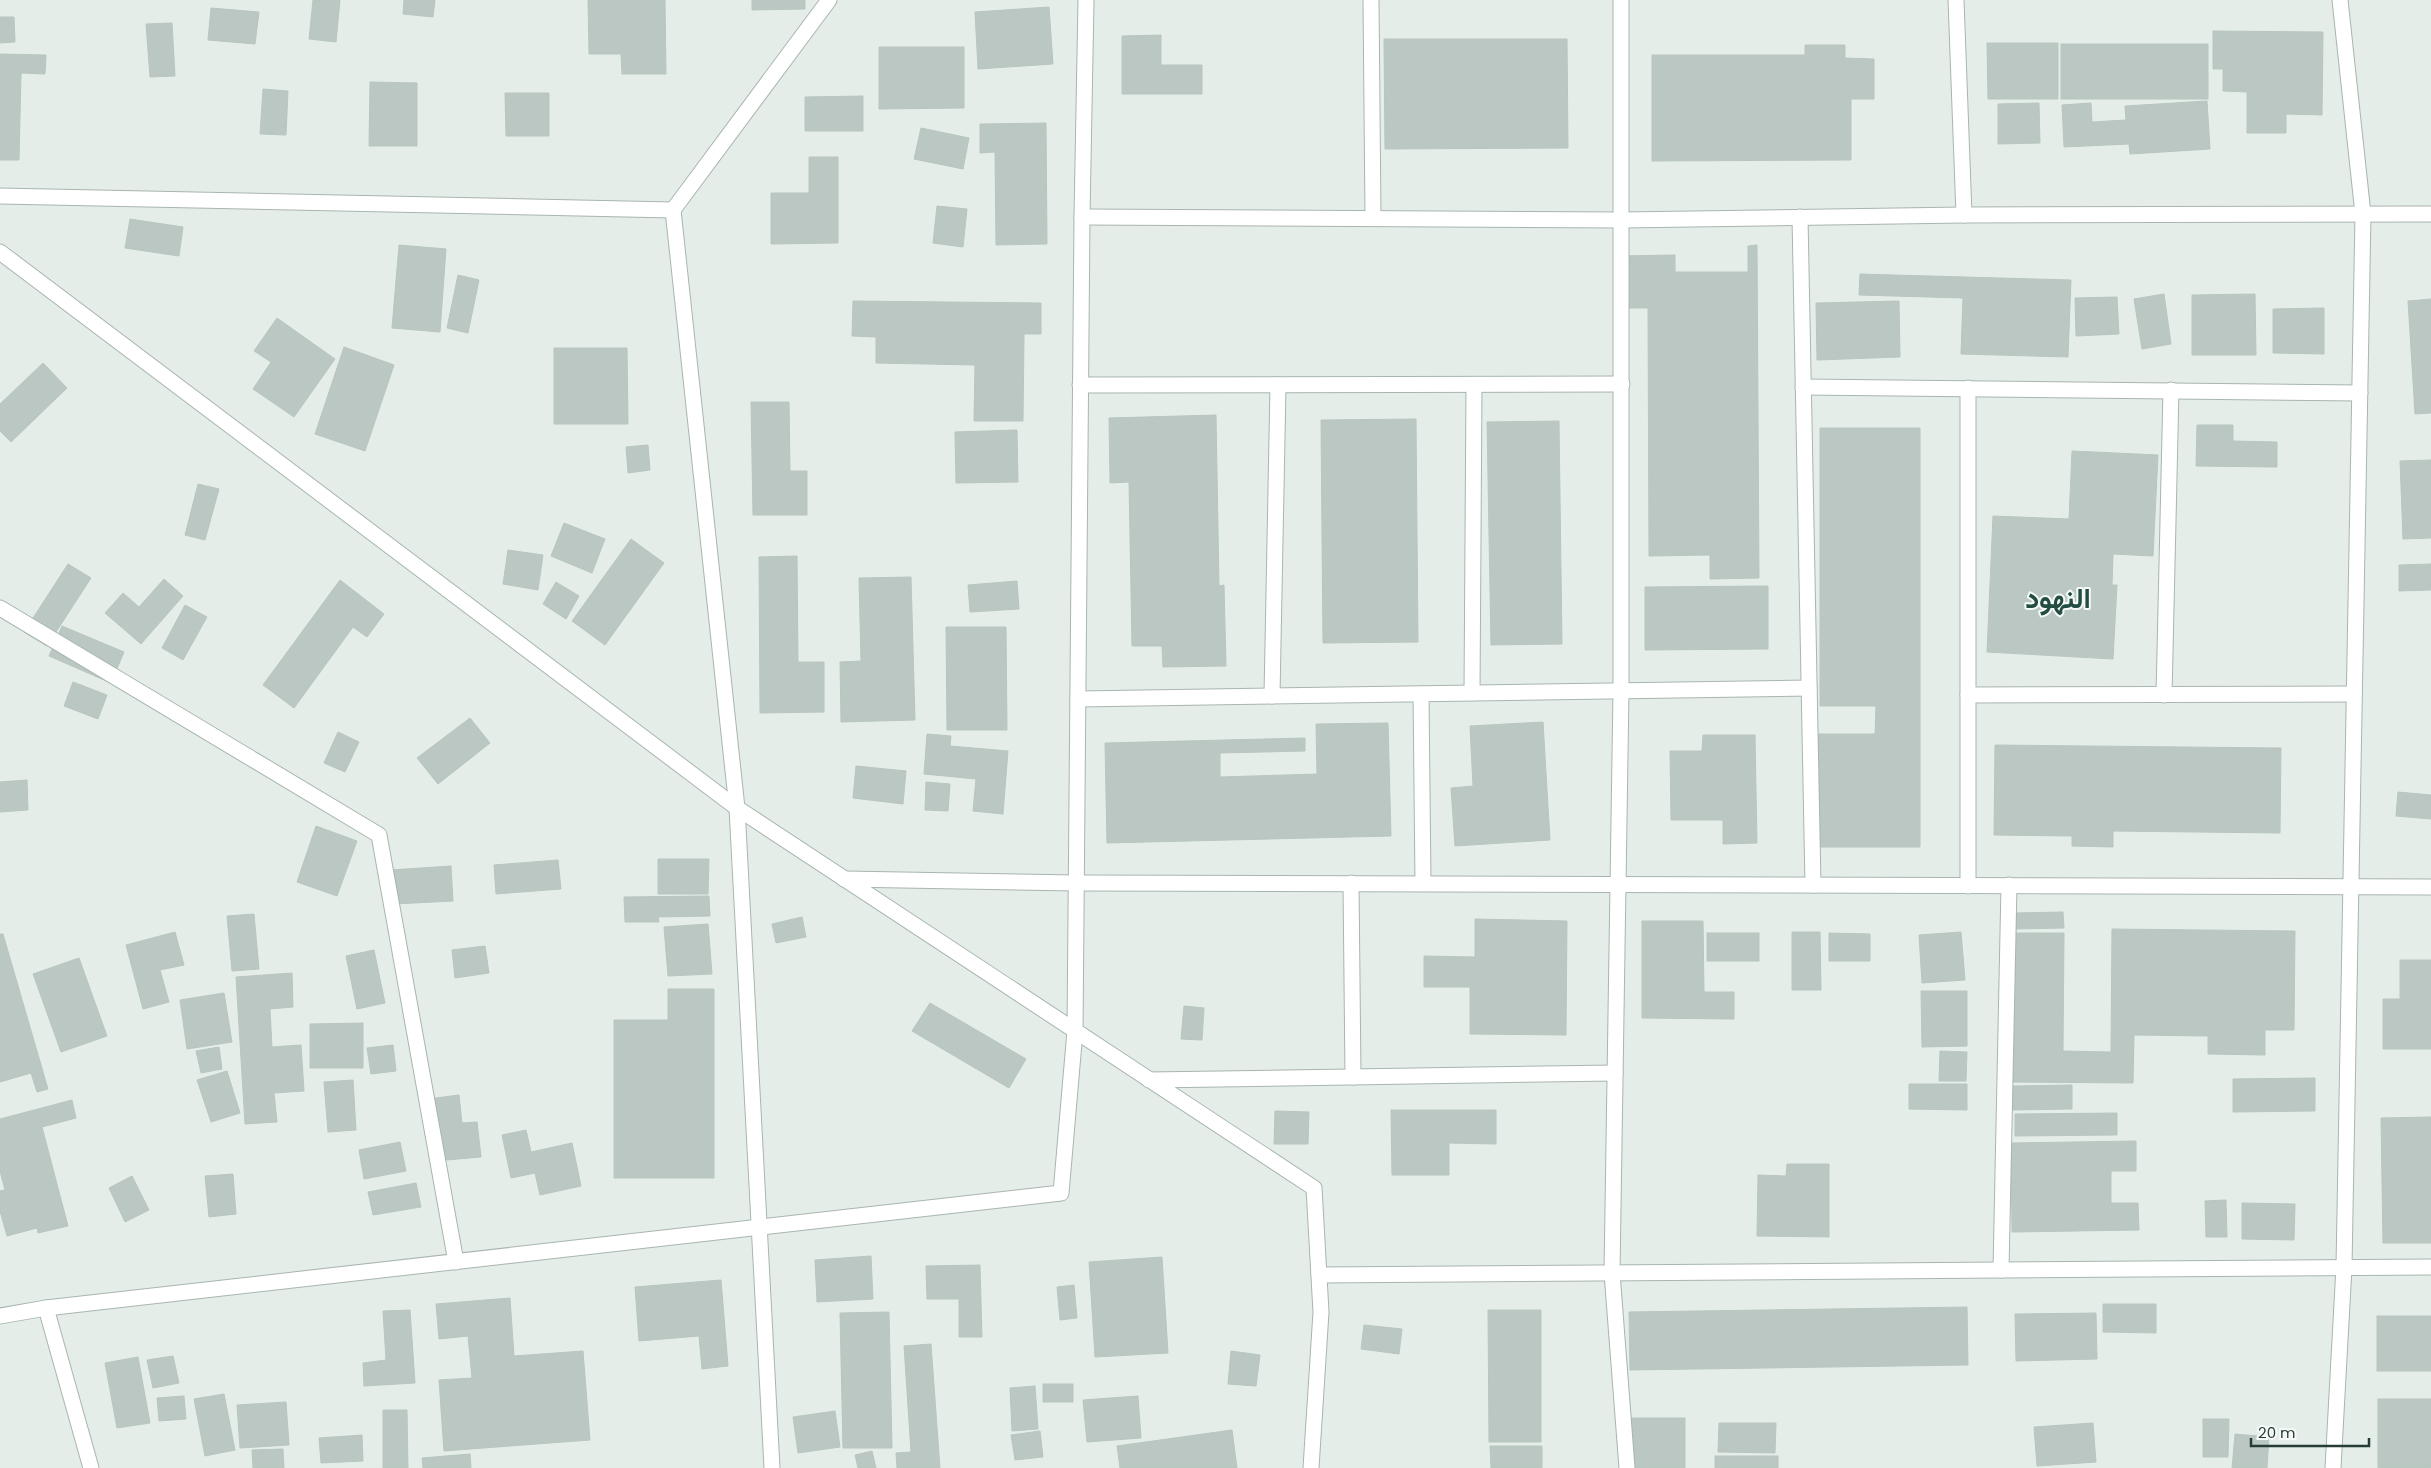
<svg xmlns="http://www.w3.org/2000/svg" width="2431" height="1468" font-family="Poppins,Vazirmatn,sans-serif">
<rect width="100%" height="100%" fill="#e5ede9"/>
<g fill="#bac7c2" stroke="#b8c6c0">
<path d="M 313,0 L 340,0 L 336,42 L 309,39 Z"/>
<path d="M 404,0 L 435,0 L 433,17 L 403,14 Z"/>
<path d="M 588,0 L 665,0 L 666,74 L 622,74 L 621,54 L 589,54 Z"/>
<path d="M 752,0 L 805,0 L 805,9 L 752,10 Z"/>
<path d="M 1049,7 L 1053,64 L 978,69 L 975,12 Z"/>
<path d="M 211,8 L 259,12 L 255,44 L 208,40 Z"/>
<path d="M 0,17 L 14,17 L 15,42 L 0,43 Z"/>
<path d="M 172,23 L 175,76 L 150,77 L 146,24 Z"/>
<path d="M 2213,31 L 2323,32 L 2322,115 L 2286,114 L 2286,133 L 2247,133 L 2247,92 L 2223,91 L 2223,69 L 2213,69 Z"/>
<path d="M 1161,35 L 1161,65 L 1202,65 L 1202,94 L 1122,94 L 1122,36 Z"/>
<path d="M 1384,39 L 1567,39 L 1568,148 L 1385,149 Z"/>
<path d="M 1987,43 L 2058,43 L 2058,99 L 1988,99 Z"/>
<rect x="2061" y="44" width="147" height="55"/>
<path d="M 1805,45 L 1845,45 L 1845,58 L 1874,59 L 1874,99 L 1851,99 L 1851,160 L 1652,161 L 1652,55 L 1805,55 Z"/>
<path d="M 879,47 L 964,47 L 964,108 L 879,109 Z"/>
<path d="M 0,54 L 46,55 L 45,74 L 21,73 L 19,160 L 0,160 Z"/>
<path d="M 370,82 L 417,83 L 417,146 L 369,146 Z"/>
<path d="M 263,89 L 288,91 L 286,135 L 260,134 Z"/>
<path d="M 505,93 L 549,93 L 549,136 L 506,136 Z"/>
<path d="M 863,96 L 863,131 L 805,131 L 805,97 Z"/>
<path d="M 2207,101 L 2210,149 L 2130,154 L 2129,144 L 2064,147 L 2062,105 L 2091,103 L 2092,122 L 2126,120 L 2125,106 Z"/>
<path d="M 2039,103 L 2040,143 L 1998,144 L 1998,104 Z"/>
<path d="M 1046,123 L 1047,244 L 996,245 L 995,152 L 980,153 L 980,124 Z"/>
<path d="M 921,128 L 969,138 L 963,169 L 914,159 Z"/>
<path d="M 809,157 L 838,157 L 838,243 L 771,244 L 771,193 L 809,193 Z"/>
<path d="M 937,206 L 967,209 L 963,247 L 933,243 Z"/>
<path d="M 130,219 L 183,227 L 179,256 L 125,248 Z"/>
<path d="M 399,245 L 446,249 L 440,332 L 392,328 Z"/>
<path d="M 1757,245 L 1759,578 L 1710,579 L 1710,555 L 1649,556 L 1648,308 L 1620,308 L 1620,256 L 1675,255 L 1675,272 L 1748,272 L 1748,246 Z"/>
<path d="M 1860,274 L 2071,280 L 2068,357 L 1961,354 L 1963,298 L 1859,295 Z"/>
<path d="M 458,275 L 479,280 L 468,333 L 447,328 Z"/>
<path d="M 2164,294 L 2171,344 L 2142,349 L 2134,299 Z"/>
<path d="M 2255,294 L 2256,355 L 2192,355 L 2192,295 Z"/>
<path d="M 2117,297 L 2119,334 L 2076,336 L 2075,298 Z"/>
<path d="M 2431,299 L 2431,413 L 2415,414 L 2408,301 Z"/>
<path d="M 853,301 L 1041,303 L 1041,334 L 1024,334 L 1023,421 L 974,421 L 975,365 L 876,363 L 876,337 L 852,336 Z"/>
<path d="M 1899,301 L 1900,357 L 1817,360 L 1816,303 Z"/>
<path d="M 2324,308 L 2324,354 L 2273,353 L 2273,309 Z"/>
<path d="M 277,318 L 335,359 L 294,417 L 253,389 L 271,362 L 254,351 Z"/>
<path d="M 344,347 L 394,365 L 365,451 L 315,434 Z"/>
<path d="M 554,348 L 627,348 L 628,424 L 554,424 Z"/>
<path d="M 43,363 L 67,388 L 11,442 L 0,431 L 0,404 Z"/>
<path d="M 751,402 L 789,402 L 790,471 L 807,471 L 807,515 L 753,515 Z"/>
<path d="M 1216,415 L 1219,586 L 1224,585 L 1226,666 L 1163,667 L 1162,646 L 1132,646 L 1129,482 L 1110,483 L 1109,418 Z"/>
<path d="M 1416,419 L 1418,642 L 1323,643 L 1321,420 Z"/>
<path d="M 1559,421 L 1562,644 L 1491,645 L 1487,422 Z"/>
<path d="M 2197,425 L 2233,425 L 2233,441 L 2277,442 L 2277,467 L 2196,466 Z"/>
<path d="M 1820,428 L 1920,428 L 1920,847 L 1814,847 L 1814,734 L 1875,734 L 1876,706 L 1820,706 Z"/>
<path d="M 1017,430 L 1018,482 L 956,483 L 955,432 Z"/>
<path d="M 648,445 L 650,470 L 628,473 L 626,447 Z"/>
<path d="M 2072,451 L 2158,455 L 2153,556 L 2113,554 L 2112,585 L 2117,585 L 2113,659 L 1987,652 L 1993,516 L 2069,519 Z"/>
<path d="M 2431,460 L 2431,538 L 2403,539 L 2400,461 Z"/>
<path d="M 198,484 L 219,489 L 205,540 L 185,535 Z"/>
<path d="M 564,523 L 605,539 L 592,573 L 551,556 Z"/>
<path d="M 631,539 L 664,563 L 605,645 L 572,621 Z"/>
<path d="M 508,550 L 543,555 L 538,590 L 503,584 Z"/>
<path d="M 797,556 L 798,662 L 824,662 L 824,712 L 760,713 L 759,557 Z"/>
<path d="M 68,564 L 91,578 L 47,646 L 24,632 Z"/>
<path d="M 2431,564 L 2431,590 L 2399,591 L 2399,565 Z"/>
<path d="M 911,577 L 915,720 L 841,722 L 840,662 L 861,661 L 859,578 Z"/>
<path d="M 164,579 L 183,596 L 141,644 L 105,613 L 123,593 L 139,607 Z"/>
<path d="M 340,580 L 384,614 L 367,637 L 353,627 L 294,708 L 263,685 Z"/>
<path d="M 1017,581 L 1019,609 L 970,612 L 968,585 Z"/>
<path d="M 556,582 L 579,596 L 566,619 L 543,604 Z"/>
<path d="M 1768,586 L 1768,649 L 1645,650 L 1645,587 Z"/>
<path d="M 185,605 L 207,617 L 183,660 L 162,648 Z"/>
<path d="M 62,626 L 124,652 L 111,683 L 49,656 Z"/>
<path d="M 946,627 L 1006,627 L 1007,730 L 947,730 Z"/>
<path d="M 73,682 L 107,695 L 98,719 L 64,706 Z"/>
<path d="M 470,718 L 490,743 L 438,784 L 417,758 Z"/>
<path d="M 1543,722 L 1550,840 L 1455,846 L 1451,788 L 1473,786 L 1470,726 Z"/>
<path d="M 1388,723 L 1391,836 L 1107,843 L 1105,743 L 1305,738 L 1305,751 L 1220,753 L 1220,777 L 1317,774 L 1316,724 Z"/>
<path d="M 338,732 L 359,742 L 345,772 L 324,763 Z"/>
<path d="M 927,734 L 951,736 L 950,746 L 1008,751 L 1003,814 L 973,811 L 976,779 L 924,774 Z"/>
<path d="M 1703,735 L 1755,735 L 1757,843 L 1723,844 L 1723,820 L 1671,820 L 1670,751 L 1702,751 Z"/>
<path d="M 1995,745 L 2281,748 L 2280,833 L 2113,831 L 2113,847 L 2072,846 L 2072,836 L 1994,835 Z"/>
<path d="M 856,766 L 906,771 L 903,804 L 853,798 Z"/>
<path d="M 27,780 L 28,810 L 0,812 L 0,782 Z"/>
<path d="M 926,782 L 950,784 L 948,811 L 925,810 Z"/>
<path d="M 2398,792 L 2431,795 L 2431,819 L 2396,816 Z"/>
<path d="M 316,826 L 357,841 L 337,896 L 297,882 Z"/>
<path d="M 658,859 L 709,859 L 708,894 L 658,894 Z"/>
<path d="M 558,860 L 561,889 L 496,894 L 494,865 Z"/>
<path d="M 451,866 L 453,901 L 394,904 L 391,870 Z"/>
<path d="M 709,896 L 710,916 L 658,917 L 659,922 L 625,922 L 624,897 Z"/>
<path d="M 2063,912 L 2064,928 L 2015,929 L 2015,913 Z"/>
<path d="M 254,914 L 259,969 L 232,971 L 227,916 Z"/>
<path d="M 802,917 L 806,937 L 776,943 L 772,924 Z"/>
<path d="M 1475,919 L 1567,921 L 1566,1035 L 1470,1034 L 1470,987 L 1424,987 L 1424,956 L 1475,957 Z"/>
<path d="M 1642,921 L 1703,921 L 1704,992 L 1734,992 L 1734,1019 L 1642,1018 Z"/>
<path d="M 708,924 L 712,974 L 668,976 L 664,927 Z"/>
<path d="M 2112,929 L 2295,931 L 2294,1030 L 2265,1030 L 2265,1055 L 2208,1054 L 2208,1036 L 2134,1035 L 2133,1083 L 2012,1082 L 2013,933 L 2064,933 L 2063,1051 L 2111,1052 Z"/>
<path d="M 175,932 L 184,965 L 160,970 L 169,1002 L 143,1009 L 126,945 Z"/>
<path d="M 1792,932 L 1820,932 L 1821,990 L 1792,990 Z"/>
<path d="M 1961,932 L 1965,980 L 1922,983 L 1919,935 Z"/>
<rect x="1707" y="933" width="52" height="28"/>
<path d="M 1829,933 L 1870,934 L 1870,961 L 1829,961 Z"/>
<path d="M 0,934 L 3,934 L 48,1089 L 37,1092 L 31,1073 L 0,1082 Z"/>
<path d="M 485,946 L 489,973 L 455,978 L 452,950 Z"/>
<path d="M 374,950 L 385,1003 L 357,1009 L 346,956 Z"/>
<path d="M 79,958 L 107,1036 L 61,1052 L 33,974 Z"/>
<path d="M 2400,960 L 2431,960 L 2431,1049 L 2383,1049 L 2383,999 L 2400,999 Z"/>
<path d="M 292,973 L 293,1007 L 270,1009 L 272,1047 L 301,1045 L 304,1091 L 274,1093 L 277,1122 L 245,1124 L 236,977 Z"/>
<path d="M 668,989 L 714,989 L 714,1178 L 614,1178 L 614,1020 L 668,1020 Z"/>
<path d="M 1921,991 L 1967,991 L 1967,1046 L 1922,1047 Z"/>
<path d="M 224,993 L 232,1042 L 187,1049 L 180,1000 Z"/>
<path d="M 930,1003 L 1026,1059 L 1009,1088 L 912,1031 Z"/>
<path d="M 1184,1006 L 1204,1008 L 1202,1040 L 1181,1039 Z"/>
<path d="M 363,1023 L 363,1068 L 310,1068 L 310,1024 Z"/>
<path d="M 393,1045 L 396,1071 L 371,1074 L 367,1048 Z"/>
<path d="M 219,1047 L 222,1069 L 201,1073 L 196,1051 Z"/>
<path d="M 1940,1051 L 1967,1052 L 1966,1081 L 1939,1081 Z"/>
<path d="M 227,1071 L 240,1113 L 211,1122 L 197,1080 Z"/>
<path d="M 2315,1078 L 2315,1111 L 2233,1112 L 2233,1079 Z"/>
<path d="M 353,1080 L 356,1130 L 328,1132 L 324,1082 Z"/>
<path d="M 1909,1084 L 1967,1084 L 1967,1110 L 1909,1109 Z"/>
<path d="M 2072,1085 L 2072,1109 L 2013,1110 L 2012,1086 Z"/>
<path d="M 459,1095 L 462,1123 L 477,1122 L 481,1157 L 435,1161 L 428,1099 Z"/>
<path d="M 72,1100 L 76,1118 L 42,1127 L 68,1226 L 38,1233 L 37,1228 L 7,1236 L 0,1211 L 0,1191 L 5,1190 L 0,1171 L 0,1119 Z"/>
<path d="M 1391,1110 L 1496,1110 L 1496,1144 L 1449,1143 L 1449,1175 L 1392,1175 Z"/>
<path d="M 1275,1111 L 1309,1112 L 1308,1144 L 1274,1144 Z"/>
<path d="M 2117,1113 L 2117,1135 L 2015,1136 L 2015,1114 Z"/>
<path d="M 2431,1117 L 2431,1243 L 2383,1243 L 2381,1118 Z"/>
<path d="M 526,1130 L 531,1152 L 572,1143 L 581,1186 L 540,1195 L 535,1173 L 511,1178 L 502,1135 Z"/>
<path d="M 2136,1141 L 2136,1171 L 2111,1171 L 2111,1203 L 2138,1203 L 2139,1230 L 2012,1232 L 2011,1143 Z"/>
<path d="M 400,1142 L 406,1171 L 364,1179 L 359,1150 Z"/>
<path d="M 1787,1164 L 1829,1164 L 1829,1237 L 1757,1236 L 1758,1175 L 1786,1176 Z"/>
<path d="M 233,1174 L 236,1214 L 209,1217 L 205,1176 Z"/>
<path d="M 132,1176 L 149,1210 L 125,1222 L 109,1188 Z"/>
<path d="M 416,1183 L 421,1207 L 373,1215 L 368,1192 Z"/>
<path d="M 2226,1200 L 2227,1237 L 2206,1237 L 2205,1201 Z"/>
<path d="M 2242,1203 L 2295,1204 L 2294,1240 L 2242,1239 Z"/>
<path d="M 871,1256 L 873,1299 L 817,1302 L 815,1260 Z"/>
<path d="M 1162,1257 L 1168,1353 L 1095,1357 L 1089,1262 Z"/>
<path d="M 980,1265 L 982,1337 L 959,1337 L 959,1299 L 927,1299 L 926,1266 Z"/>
<path d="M 721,1280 L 728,1366 L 702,1369 L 699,1336 L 639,1341 L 635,1287 Z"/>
<path d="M 1074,1285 L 1077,1318 L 1060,1320 L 1057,1287 Z"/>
<path d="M 510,1298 L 514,1356 L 583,1351 L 590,1440 L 444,1451 L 439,1380 L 472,1378 L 468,1336 L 439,1339 L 436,1304 Z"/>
<path d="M 2103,1304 L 2156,1304 L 2156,1333 L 2103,1332 Z"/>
<path d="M 1967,1307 L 1968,1365 L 1630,1370 L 1629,1312 Z"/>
<path d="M 410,1310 L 415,1383 L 364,1386 L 363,1363 L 386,1360 L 383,1311 Z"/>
<path d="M 1488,1310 L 1541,1310 L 1541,1442 L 1489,1442 Z"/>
<path d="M 889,1312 L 892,1448 L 843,1448 L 840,1313 Z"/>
<path d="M 2096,1313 L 2097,1359 L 2016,1361 L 2015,1314 Z"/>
<rect x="2377" y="1316" width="54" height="55"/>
<path d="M 1364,1325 L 1402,1329 L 1399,1354 L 1361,1349 Z"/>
<path d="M 931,1344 L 940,1468 L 897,1468 L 896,1453 L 911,1452 L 904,1346 Z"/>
<path d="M 1231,1351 L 1260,1355 L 1256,1386 L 1228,1384 Z"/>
<path d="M 173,1356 L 179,1383 L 153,1388 L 147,1360 Z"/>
<path d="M 138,1357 L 150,1423 L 117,1428 L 105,1363 Z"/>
<rect x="1043" y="1384" width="30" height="18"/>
<path d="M 1035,1386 L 1038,1429 L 1012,1431 L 1010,1388 Z"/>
<path d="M 224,1394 L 235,1450 L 205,1456 L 194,1399 Z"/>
<path d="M 184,1396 L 186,1419 L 159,1421 L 157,1398 Z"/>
<path d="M 1138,1396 L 1141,1438 L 1087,1442 L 1083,1400 Z"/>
<rect x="2378" y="1399" width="53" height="69"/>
<path d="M 286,1402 L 289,1445 L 240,1448 L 237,1405 Z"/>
<path d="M 383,1410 L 407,1410 L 408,1468 L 383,1468 Z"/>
<path d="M 835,1411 L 840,1447 L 798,1453 L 793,1417 Z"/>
<rect x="1625" y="1418" width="60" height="50"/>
<path d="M 2203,1419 L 2229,1419 L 2228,1457 L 2203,1457 Z"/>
<path d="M 1719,1423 L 1776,1423 L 1775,1453 L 1718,1452 Z"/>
<path d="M 2093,1423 L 2096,1462 L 2037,1466 L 2034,1427 Z"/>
<path d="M 1232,1430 L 1237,1468 L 1120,1468 L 1117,1446 Z"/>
<path d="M 1040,1431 L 1043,1457 L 1015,1460 L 1011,1435 Z"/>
<path d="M 2235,1434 L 2269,1437 L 2267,1468 L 2232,1468 Z"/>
<path d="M 362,1435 L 363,1461 L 321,1463 L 319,1438 Z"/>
<path d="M 1490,1446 L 1542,1446 L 1542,1468 L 1491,1468 Z"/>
<path d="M 283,1449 L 284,1468 L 253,1468 L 252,1450 Z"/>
<path d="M 872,1451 L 876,1468 L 858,1468 L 855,1455 Z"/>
<path d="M 470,1454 L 471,1468 L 423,1468 L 422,1458 Z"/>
<rect x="1715" y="1456" width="63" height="12"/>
</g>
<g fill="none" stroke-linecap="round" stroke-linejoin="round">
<defs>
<g id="minor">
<path d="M 1371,0 L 1373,218"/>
<path d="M 1621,0 L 1621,691 L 1612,1273 L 1627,1468"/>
<path d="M 1956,0 L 1964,215"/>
<path d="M 673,210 L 737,808 L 772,1468"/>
<path d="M 1082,217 L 1622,220 L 1964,215 L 2431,214"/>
<path d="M 1800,217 L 1813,885"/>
<path d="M 1080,385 L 1622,384"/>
<path d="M 1803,387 L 2360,393"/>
<path d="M 0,608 L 379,835 L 456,1262"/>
<path d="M 1472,693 L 1474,385"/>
<path d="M 1421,694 L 1423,883"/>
<path d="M 1968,695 L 2354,694"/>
<path d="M 2164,695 L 2171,390"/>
<path d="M 1272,696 L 1278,385"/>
<path d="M 1078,699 L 1809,688"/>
<path d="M 844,879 L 1077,883 L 2431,887"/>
<path d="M 1351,883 L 1353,1077"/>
<path d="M 1968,886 L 1968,388"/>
<path d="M 1149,1080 L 1615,1073"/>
<path d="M 2001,1270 L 2009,885"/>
<path d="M 1319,1275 L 2431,1267"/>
<path d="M 2333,1468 L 2344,1267 L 2363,214 L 2340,0"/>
</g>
<g id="tertiary">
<path d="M 0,196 L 673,210 L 829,0"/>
<path d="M 0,252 L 737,808 L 1314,1188 L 1321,1312 L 1311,1468"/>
<path d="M 46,1308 L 91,1468"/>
<path d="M 0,1316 L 46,1308 L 1061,1193 L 1075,1031 L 1082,217 L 1086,0"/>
</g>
</defs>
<use href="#minor" stroke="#a8b5b0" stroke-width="17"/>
<use href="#tertiary" stroke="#a8b5b0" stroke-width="17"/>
<use href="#minor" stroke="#fff" stroke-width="15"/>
<use href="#tertiary" stroke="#fff" stroke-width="15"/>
</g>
<g text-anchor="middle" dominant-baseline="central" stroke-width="4" stroke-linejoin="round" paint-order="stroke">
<g font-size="28" font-weight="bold" fill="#234d42" stroke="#f5f9f7">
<text x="2058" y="598">النهود</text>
</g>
</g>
<path d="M2251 1438v8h118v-8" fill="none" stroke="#263d36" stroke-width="2.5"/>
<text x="2258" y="1438" font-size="15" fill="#263d36" stroke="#f5f9f7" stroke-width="4" paint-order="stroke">20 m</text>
</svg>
